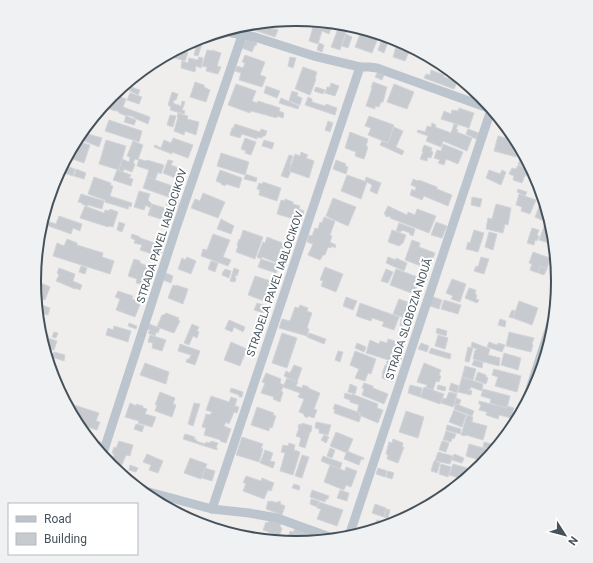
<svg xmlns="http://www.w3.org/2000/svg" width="593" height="563" font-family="Roboto,sans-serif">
<rect width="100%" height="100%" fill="#f0eded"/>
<path fill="#bbefcd" d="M 160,505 L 271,539 L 270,541 L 245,539 L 196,524 Z"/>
<g fill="#c7cbd0" stroke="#d1d4d9">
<path d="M 280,21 L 277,28 L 271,26 L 271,27 L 263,24 L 263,22 Z"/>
<path d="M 318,21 L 325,22 L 324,24 L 332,26 L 329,34 L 322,31 L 318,44 L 309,41 L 313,27 L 316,28 Z"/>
<path d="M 334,23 L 349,24 L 340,50 L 331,47 L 338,29 L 332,27 Z"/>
<path d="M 256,26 L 263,28 L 264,27 L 270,29 L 271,28 L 278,30 L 275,37 L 254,30 Z"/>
<path d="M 356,27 L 378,33 L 377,37 L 378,38 L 372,53 L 355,47 L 360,34 L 354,32 Z"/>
<path d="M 346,34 L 352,37 L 348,48 L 342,46 Z"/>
<path d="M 392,37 L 397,39 L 418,50 L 416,54 L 409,52 L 405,61 L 393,57 L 396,47 L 393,46 L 393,43 L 390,42 Z"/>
<path d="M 247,38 L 257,42 L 256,46 L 255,45 L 252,52 L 242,48 L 245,40 L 246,41 Z"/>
<path d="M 382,39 L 388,42 L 384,53 L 378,50 Z"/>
<path d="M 197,43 L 202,44 L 198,56 L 194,55 Z"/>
<path d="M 319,43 L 324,45 L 322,52 L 317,50 Z"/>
<path d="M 187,44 L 185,52 L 188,53 L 185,61 L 168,56 L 169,53 Z"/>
<path d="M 207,50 L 212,51 L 212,50 L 221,53 L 217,66 L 221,67 L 218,74 L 206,71 L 207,67 L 202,66 Z"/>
<path d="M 245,55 L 265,62 L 260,75 L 266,77 L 262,87 L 239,80 L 241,73 L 235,71 L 237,66 L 243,68 L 245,63 L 242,62 Z"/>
<path d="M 199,57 L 203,58 L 201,68 L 196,66 L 195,72 L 181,68 L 182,61 L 188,63 L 189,58 L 198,60 Z"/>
<path d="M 290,57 L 296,58 L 293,68 L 288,66 Z"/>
<path d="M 152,62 L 149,72 L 142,70 L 151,63 Z"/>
<path d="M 303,67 L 317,72 L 315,78 L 316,79 L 310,95 L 295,89 Z"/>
<path d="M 431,70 L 444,75 L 444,77 L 457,82 L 454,89 L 424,78 L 426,74 L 430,75 Z"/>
<path d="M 377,73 L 384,75 L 382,80 L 375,77 Z"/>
<path d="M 133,77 L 130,90 L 121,88 Z"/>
<path d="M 195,82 L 204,85 L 204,87 L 210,90 L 206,102 L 190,97 Z"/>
<path d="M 373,82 L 387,87 L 383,102 L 381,102 L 379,107 L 375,106 L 375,109 L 366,106 L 372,88 L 371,88 Z"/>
<path d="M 331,83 L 339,86 L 335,96 L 325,93 L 327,87 L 330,87 Z"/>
<path d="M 236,84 L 256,91 L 252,101 L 257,103 L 258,101 L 280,108 L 279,111 L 284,113 L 283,118 L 277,116 L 277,118 L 251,111 L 250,113 L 228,105 Z"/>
<path d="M 394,84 L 414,92 L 407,109 L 387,102 Z"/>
<path d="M 266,86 L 280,91 L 277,98 L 264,93 Z"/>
<path d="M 131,87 L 140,90 L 138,95 L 130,91 Z"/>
<path d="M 316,87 L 325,90 L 323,94 L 314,91 Z"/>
<path d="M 292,91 L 298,93 L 297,96 L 302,98 L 300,105 L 289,101 Z"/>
<path d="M 172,92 L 178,94 L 176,100 L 174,100 L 173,103 L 181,106 L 182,101 L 185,102 L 182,110 L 185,111 L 184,114 L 170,110 L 171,107 L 168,105 Z"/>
<path d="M 130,93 L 142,97 L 139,104 L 127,100 Z"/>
<path d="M 115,95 L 126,99 L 123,107 L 150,117 L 148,124 L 134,118 L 134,117 L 127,115 L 127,116 L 119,113 L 119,112 L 115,110 L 115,111 L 102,106 L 111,96 L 114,97 Z"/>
<path d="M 308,97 L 312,99 L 312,102 L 325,106 L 326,104 L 337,108 L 335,115 L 305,105 Z"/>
<path d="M 281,98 L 299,106 L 298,109 L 279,103 Z"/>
<path d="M 459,108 L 474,113 L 469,128 L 441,119 L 444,111 L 451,114 L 452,110 L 458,111 Z"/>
<path d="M 178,113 L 188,116 L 187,119 L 199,122 L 196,135 L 185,131 L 184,135 L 174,131 L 178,117 L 177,117 Z"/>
<path d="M 170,115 L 176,116 L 173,127 L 167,125 Z"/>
<path d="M 126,116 L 136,120 L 134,125 L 124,122 Z"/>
<path d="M 369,116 L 394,125 L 388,143 L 368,135 L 371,128 L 365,126 Z"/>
<path d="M 109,120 L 142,131 L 139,142 L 105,131 Z"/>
<path d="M 328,121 L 333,123 L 330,132 L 325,130 Z"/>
<path d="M 432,123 L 436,125 L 435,127 L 451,133 L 454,124 L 458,125 L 456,129 L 458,130 L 457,132 L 472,138 L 467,151 L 443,141 L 441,147 L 426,141 L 428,136 L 417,132 L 418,130 L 425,132 L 427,126 L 431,127 Z"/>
<path d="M 235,124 L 260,132 L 261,129 L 267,131 L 265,136 L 263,136 L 262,138 L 257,137 L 257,139 L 242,134 L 240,138 L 230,135 L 232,128 L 233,128 Z"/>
<path d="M 394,127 L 403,131 L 396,147 L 404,151 L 402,155 L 380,145 L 382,141 L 388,143 Z"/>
<path d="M 468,129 L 479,133 L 476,139 L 466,134 Z"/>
<path d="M 81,132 L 102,138 L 99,147 L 77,138 Z"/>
<path d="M 350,132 L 368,139 L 366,146 L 368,147 L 364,159 L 355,156 L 356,152 L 345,148 Z"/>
<path d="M 498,136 L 518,141 L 522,149 L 521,154 L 517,152 L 516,157 L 494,151 Z"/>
<path d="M 173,138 L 193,145 L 188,158 L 172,152 L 172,154 L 154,147 L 155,145 L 161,148 L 164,140 L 171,143 Z"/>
<path d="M 245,138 L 256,142 L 251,155 L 245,153 L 246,151 L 241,149 Z"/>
<path d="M 106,140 L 126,146 L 119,170 L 99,164 Z"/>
<path d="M 264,140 L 274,143 L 272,149 L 262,146 Z"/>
<path d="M 133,141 L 143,145 L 138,160 L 135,159 L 133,163 L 135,164 L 132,172 L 124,169 L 123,172 L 117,170 L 119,170 L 122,159 L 129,162 L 130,157 L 127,156 Z"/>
<path d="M 80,142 L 90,145 L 84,163 L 67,157 L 73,146 L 78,148 Z"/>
<path d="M 443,144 L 463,152 L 458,164 L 446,159 L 444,165 L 438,163 L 440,160 L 434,158 L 437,150 L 441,151 Z"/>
<path d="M 424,145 L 432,148 L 431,151 L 433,152 L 431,158 L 428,157 L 427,161 L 420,159 L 423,152 L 422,151 Z"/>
<path d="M 301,152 L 308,155 L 306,158 L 314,161 L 309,178 L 289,171 L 295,154 L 300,156 Z"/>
<path d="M 221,153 L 249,162 L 245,175 L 217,166 Z"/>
<path d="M 289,155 L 293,156 L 290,164 L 291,165 L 289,171 L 291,171 L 288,178 L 281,176 Z"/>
<path d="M 522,156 L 527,159 L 523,167 L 518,164 Z"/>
<path d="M 139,159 L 146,161 L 147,160 L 164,165 L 161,174 L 158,172 L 155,180 L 147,177 L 146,179 L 149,170 L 137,166 Z"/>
<path d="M 168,160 L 173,161 L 171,165 L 184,170 L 180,180 L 163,173 Z"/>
<path d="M 336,160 L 346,164 L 345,166 L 348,167 L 346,174 L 333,169 Z"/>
<path d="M 518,165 L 532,171 L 529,177 L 525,175 L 522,183 L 513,180 L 514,176 L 509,174 L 512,168 L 516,169 Z"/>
<path d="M 66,166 L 75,169 L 73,176 L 64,173 Z"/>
<path d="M 76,169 L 86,173 L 84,179 L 74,176 Z"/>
<path d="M 117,170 L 131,175 L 129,178 L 133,179 L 131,186 L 113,180 Z"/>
<path d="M 220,170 L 242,178 L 239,188 L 226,184 L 225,186 L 221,184 L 221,183 L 216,181 Z"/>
<path d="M 489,170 L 500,174 L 502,170 L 506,172 L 501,185 L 486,178 Z"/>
<path d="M 246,174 L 257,178 L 256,182 L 244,179 Z"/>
<path d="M 347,175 L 367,182 L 361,199 L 341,191 Z"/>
<path d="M 94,177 L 111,183 L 110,185 L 113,186 L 110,196 L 132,203 L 131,207 L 129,206 L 128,209 L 105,202 L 105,200 L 88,194 Z"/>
<path d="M 147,177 L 178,188 L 174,199 L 143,188 Z"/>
<path d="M 366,177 L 381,183 L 377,194 L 370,191 L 372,185 L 365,181 Z"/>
<path d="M 413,179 L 418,181 L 419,180 L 437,187 L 437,189 L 452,195 L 448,206 L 424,196 L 422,200 L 410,195 L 412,189 L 415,191 L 416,187 L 411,185 Z"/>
<path d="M 263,182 L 281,188 L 277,201 L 259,195 L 260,190 L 257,189 L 259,183 L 262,184 Z"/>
<path d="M 518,189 L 527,192 L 525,196 L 517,192 Z"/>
<path d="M 139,191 L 150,194 L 148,200 L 152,204 L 150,208 L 146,205 L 144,210 L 134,207 Z"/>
<path d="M 203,193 L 225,202 L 218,218 L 191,208 L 195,199 L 200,201 Z"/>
<path d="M 81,194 L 104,201 L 102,209 L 88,205 L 87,206 L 82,204 L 82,203 L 78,202 Z"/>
<path d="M 519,194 L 536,200 L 530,214 L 521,211 L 522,207 L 516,205 Z"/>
<path d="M 472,197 L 482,199 L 480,207 L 471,205 Z"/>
<path d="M 543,197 L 544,197 L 549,213 L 548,214 L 547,213 L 544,221 L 535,217 Z"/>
<path d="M 333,198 L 356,207 L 348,226 L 326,216 Z"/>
<path d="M 169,199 L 179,203 L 176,209 L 166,205 Z"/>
<path d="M 285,199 L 293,202 L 293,204 L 300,206 L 299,209 L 304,211 L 300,226 L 292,223 L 294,219 L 277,214 L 281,200 L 285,201 Z"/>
<path d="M 152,204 L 171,210 L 167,221 L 148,215 Z"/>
<path d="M 496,204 L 511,208 L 508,225 L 505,224 L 503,233 L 486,229 L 488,218 L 492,219 Z"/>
<path d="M 85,206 L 104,213 L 105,210 L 109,211 L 110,209 L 118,212 L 113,227 L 109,226 L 108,227 L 80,218 Z"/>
<path d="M 388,206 L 407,215 L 408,212 L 415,215 L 417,209 L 436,216 L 429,233 L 390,218 L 391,217 L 389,216 L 389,217 L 385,216 L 386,214 L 384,214 Z"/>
<path d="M 549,213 L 554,231 L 555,245 L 539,240 Z"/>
<path d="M 59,216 L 82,224 L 80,231 L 73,228 L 71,234 L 46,225 L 47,221 L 56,224 Z"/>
<path d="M 324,217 L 335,221 L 330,235 L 332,236 L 330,242 L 336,245 L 335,248 L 332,246 L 331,248 L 328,247 L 325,255 L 323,255 L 320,260 L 308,255 L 313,244 L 307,242 L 309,235 L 312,236 L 315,228 L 318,229 L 320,222 L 322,223 Z"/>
<path d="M 221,219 L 234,226 L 231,234 L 217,229 Z"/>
<path d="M 119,222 L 125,224 L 122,232 L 117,230 Z"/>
<path d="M 436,222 L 447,226 L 442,238 L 431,235 Z"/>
<path d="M 399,223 L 415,229 L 413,236 L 409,234 L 410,233 L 402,230 L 401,232 L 396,231 Z"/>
<path d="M 532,228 L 539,230 L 537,235 L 539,236 L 537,241 L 535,240 L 534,245 L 527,243 Z"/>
<path d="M 243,230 L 263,237 L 255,259 L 236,252 L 238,246 L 237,245 L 239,239 L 240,240 Z"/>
<path d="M 392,230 L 406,235 L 403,243 L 399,246 L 388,242 Z"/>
<path d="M 474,230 L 484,233 L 478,252 L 466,249 L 468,242 L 470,243 Z"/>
<path d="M 489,232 L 497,234 L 493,250 L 485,247 Z"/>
<path d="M 132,234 L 140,237 L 140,238 L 164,246 L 162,253 L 153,250 L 152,254 L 140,250 L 142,245 L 134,243 L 135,240 L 131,238 Z"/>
<path d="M 213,234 L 230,240 L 223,257 L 231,260 L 228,266 L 201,256 L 203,249 L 207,250 Z"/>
<path d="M 267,237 L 285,244 L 282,253 L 284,254 L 280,264 L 262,257 L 261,259 L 257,257 L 263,242 L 265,243 Z"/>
<path d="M 67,239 L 77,243 L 77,245 L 103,253 L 102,257 L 114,261 L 110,274 L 53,256 L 57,243 L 64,246 Z"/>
<path d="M 412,240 L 420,243 L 419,247 L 435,253 L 429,269 L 405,260 Z"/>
<path d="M 533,252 L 550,258 L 547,269 L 540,266 L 538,273 L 530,270 L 532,264 L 529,263 Z"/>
<path d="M 187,257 L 196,261 L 191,274 L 178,269 L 182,258 L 185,260 Z"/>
<path d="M 388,257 L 396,260 L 396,258 L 407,263 L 404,271 L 386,263 Z"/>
<path d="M 481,257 L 489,259 L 484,274 L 474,271 L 476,266 L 478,267 Z"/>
<path d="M 134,259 L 140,261 L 140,263 L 152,268 L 146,286 L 136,283 L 137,279 L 128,276 Z"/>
<path d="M 261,259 L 279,265 L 276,273 L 258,267 Z"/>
<path d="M 211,261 L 218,263 L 215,272 L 208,269 Z"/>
<path d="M 81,266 L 87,268 L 85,274 L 79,272 Z"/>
<path d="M 540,266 L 547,269 L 544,275 L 538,273 Z"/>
<path d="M 325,267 L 343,274 L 336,292 L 321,286 L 323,281 L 320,280 Z"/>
<path d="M 59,268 L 75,274 L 73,281 L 82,285 L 80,290 L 75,288 L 75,289 L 56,281 L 59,275 L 57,273 Z"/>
<path d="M 234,268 L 239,270 L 237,276 L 235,275 L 235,277 L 236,278 L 235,282 L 230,281 Z"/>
<path d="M 225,269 L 231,271 L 229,278 L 222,275 L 223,271 L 224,272 Z"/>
<path d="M 386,269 L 393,272 L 388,283 L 381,281 Z"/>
<path d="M 396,269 L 420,278 L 414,294 L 390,285 Z"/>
<path d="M 166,273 L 173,276 L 171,283 L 163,280 Z"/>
<path d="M 421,273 L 428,276 L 427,280 L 420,277 Z"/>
<path d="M 255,276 L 274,282 L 267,302 L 248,295 Z"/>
<path d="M 452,279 L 466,284 L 460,302 L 451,299 L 453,296 L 446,293 Z"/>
<path d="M 36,281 L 48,286 L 50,287 L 45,300 L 36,298 L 35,286 Z"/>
<path d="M 173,285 L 176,286 L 176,285 L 188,289 L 183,304 L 168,298 Z"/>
<path d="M 469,288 L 476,290 L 475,294 L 477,295 L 476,299 L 479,300 L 477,303 L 465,298 Z"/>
<path d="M 118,291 L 133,296 L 132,299 L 141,302 L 135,317 L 116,310 L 120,299 L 115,297 Z"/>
<path d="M 346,297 L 357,301 L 353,310 L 343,306 Z"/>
<path d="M 433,297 L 442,300 L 439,309 L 430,306 Z"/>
<path d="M 399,299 L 416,305 L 411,320 L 393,314 Z"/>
<path d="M 444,300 L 461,305 L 458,314 L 441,309 Z"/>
<path d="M 519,301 L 538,308 L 532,325 L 513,318 Z"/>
<path d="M 257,303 L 266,306 L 263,313 L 254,310 Z"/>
<path d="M 360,303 L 399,317 L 394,330 L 382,326 L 384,322 L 372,318 L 371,321 L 356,316 Z"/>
<path d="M 42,305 L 50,308 L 48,315 L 39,312 Z"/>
<path d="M 300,305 L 308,308 L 307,311 L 312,313 L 307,328 L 309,329 L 307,336 L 279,328 L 282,319 L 290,321 L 295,307 L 299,308 Z"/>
<path d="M 512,310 L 515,311 L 513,318 L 509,317 Z"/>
<path d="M 166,313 L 179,318 L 178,320 L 180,321 L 174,333 L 157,327 L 162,315 L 164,315 Z"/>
<path d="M 401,319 L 413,322 L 411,327 L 406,326 L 406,327 L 400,326 Z"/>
<path d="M 500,319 L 506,321 L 505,327 L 498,325 Z"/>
<path d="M 229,320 L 245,327 L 243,332 L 234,327 L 232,332 L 225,329 Z"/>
<path d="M 129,323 L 137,326 L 136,329 L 128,326 Z"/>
<path d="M 149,324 L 160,328 L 158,333 L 156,332 L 155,336 L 148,333 L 150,330 L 147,329 Z"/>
<path d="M 192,324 L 199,327 L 197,331 L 199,332 L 197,338 L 193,336 L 189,345 L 184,343 Z"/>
<path d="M 114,326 L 131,331 L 128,342 L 106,335 L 108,328 L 113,330 Z"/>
<path d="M 437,328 L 447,331 L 446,336 L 436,333 Z"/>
<path d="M 54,332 L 58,333 L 56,338 L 52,337 Z"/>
<path d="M 509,332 L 534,338 L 532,344 L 533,345 L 531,352 L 506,346 Z"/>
<path d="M 39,333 L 49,336 L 48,338 L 57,341 L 54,350 L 43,347 Z"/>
<path d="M 282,333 L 297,338 L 287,368 L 272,363 Z"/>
<path d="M 309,333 L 326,339 L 324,344 L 307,337 Z"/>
<path d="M 150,335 L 166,340 L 162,351 L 152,348 L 153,343 L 148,342 Z"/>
<path d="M 438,335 L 448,338 L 445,349 L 435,346 Z"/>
<path d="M 388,339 L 398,342 L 396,347 L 398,347 L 396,354 L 402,356 L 399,366 L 394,365 L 395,362 L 366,353 L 370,340 L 379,344 L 380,341 L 387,343 Z"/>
<path d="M 231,342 L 247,349 L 240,366 L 224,360 Z"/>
<path d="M 472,342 L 490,349 L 488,355 L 500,358 L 499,366 L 473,359 L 475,350 L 476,350 L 477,349 L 471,347 Z"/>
<path d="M 489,342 L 497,345 L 498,343 L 505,345 L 502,352 L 487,347 Z"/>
<path d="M 357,343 L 366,347 L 364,352 L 355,348 Z"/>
<path d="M 421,343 L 429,346 L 427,352 L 418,349 Z"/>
<path d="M 180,344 L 200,351 L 195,365 L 186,362 L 187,359 L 189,359 L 191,355 L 178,351 Z"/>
<path d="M 468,347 L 473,348 L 469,362 L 465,361 Z"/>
<path d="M 431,348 L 451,354 L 450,359 L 429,353 Z"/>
<path d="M 45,351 L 53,354 L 50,364 L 48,364 Z"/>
<path d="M 338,351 L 343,352 L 340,362 L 335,360 Z"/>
<path d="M 355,351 L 376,359 L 371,374 L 368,373 L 365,381 L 355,378 L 359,369 L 350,365 Z"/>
<path d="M 54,352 L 65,355 L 64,361 L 52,357 Z"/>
<path d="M 504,353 L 521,358 L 518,370 L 501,365 Z"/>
<path d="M 474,360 L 483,362 L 482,368 L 472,365 Z"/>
<path d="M 387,361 L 395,363 L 393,367 L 396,368 L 392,382 L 382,378 L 383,374 L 382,374 L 385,365 L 386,366 Z"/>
<path d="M 145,363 L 169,372 L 166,384 L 140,375 Z"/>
<path d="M 424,363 L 441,370 L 439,375 L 441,376 L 439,382 L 436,381 L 433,390 L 426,388 L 427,385 L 417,382 Z"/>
<path d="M 294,365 L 302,368 L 297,382 L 284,376 L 286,371 L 290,373 Z"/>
<path d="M 465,366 L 476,369 L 473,380 L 462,377 Z"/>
<path d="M 494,369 L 521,376 L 517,392 L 495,386 L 498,377 L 492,375 Z"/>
<path d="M 478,372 L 486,375 L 486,377 L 488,378 L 486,384 L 475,380 Z"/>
<path d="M 266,373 L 281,379 L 280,383 L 284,385 L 281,391 L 283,392 L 280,402 L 273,399 L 274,397 L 261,393 L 265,383 L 262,382 Z"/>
<path d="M 462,377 L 483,384 L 482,391 L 471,387 L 470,390 L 468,389 L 468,390 L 472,391 L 471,395 L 458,392 Z"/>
<path d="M 287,378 L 298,382 L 296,386 L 302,388 L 303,385 L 309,387 L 308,388 L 320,393 L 314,409 L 317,410 L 314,418 L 308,416 L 307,418 L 304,416 L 304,414 L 299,412 L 304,399 L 298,397 L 300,393 L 283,387 Z"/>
<path d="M 364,383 L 373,386 L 373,388 L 388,394 L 384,404 L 362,395 L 364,389 L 362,388 Z"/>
<path d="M 451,383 L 459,386 L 457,393 L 449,390 Z"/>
<path d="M 350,384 L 357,387 L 355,394 L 348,392 Z"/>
<path d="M 410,385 L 422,388 L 420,397 L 408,393 Z"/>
<path d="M 438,385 L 446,387 L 445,391 L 437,389 Z"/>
<path d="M 424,387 L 444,394 L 440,404 L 420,397 Z"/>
<path d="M 231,388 L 243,392 L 242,397 L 239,397 L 239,395 L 230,392 Z"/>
<path d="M 483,389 L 510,396 L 507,408 L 490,403 L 491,399 L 481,396 Z"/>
<path d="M 160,392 L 175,398 L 173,404 L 176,405 L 172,417 L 155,411 L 157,405 L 155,405 Z"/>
<path d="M 449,392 L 457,394 L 453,407 L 441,403 L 443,398 L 446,399 Z"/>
<path d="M 345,393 L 352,395 L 352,394 L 378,404 L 377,408 L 383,410 L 378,423 L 359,415 L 360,413 L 357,412 L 359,405 L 350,402 L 350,400 L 344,398 Z"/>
<path d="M 211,396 L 229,402 L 231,397 L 237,399 L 235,406 L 239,407 L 237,413 L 234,412 L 229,424 L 226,422 L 224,426 L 231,429 L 226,443 L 220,441 L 221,440 L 204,435 L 206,428 L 202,427 L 206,414 L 210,415 L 212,412 L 206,410 Z"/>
<path d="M 456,398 L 461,400 L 459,405 L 456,404 L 455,406 L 454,405 Z"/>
<path d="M 64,399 L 71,402 L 69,409 L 64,400 Z"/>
<path d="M 479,401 L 507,408 L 507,406 L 514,408 L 511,418 L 499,415 L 498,419 L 486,415 L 487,412 L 479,410 L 481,405 L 479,404 Z"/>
<path d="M 130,403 L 136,406 L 136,404 L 143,406 L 143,408 L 147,409 L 145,414 L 156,417 L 152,427 L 138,423 L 139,421 L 125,417 Z"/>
<path d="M 194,403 L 200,404 L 193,426 L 188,424 Z"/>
<path d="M 71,404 L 99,413 L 96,421 L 100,422 L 97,430 L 85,426 L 85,424 L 78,421 L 79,419 L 73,417 L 73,415 L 72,415 L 69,410 Z"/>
<path d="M 335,404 L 360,413 L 359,415 L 361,416 L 359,422 L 334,413 L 335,410 L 333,409 Z"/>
<path d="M 456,404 L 474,411 L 472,416 L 454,409 Z"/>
<path d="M 257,407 L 274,413 L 273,415 L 276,416 L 272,428 L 270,427 L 269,431 L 251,425 Z"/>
<path d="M 454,410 L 466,415 L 462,427 L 449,422 Z"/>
<path d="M 406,411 L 424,417 L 418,438 L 399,432 Z"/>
<path d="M 467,415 L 473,417 L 472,422 L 487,426 L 483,440 L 466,435 L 465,436 L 461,435 Z"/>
<path d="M 316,422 L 331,425 L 328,435 L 319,433 L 319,429 L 315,428 Z"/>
<path d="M 302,423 L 312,426 L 311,432 L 310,432 L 305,448 L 299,446 L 301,438 L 296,436 L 299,428 L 298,428 L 299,424 L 302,425 Z"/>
<path d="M 136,424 L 144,426 L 142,432 L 134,429 Z"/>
<path d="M 447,425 L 461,429 L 460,434 L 446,430 Z"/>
<path d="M 446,431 L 456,434 L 454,439 L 452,438 L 451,442 L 443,440 Z"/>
<path d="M 336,432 L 353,439 L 347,453 L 330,446 Z"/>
<path d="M 185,434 L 195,437 L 194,439 L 197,440 L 196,441 L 205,444 L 206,442 L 210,443 L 211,441 L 218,443 L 216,448 L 217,448 L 217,450 L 183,439 Z"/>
<path d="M 324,435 L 329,437 L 326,443 L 321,440 Z"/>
<path d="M 242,437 L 263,444 L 261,448 L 263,449 L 259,462 L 236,455 Z"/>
<path d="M 393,439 L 403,443 L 402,447 L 404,447 L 398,463 L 387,459 L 388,455 L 386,454 L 389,442 L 392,443 Z"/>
<path d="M 95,441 L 101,442 L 99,449 L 96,448 L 94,446 Z"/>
<path d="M 119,441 L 133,445 L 130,456 L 126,455 L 122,465 L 112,462 L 114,454 L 112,453 L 114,447 L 116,448 Z"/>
<path d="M 442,441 L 449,443 L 446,452 L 439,450 Z"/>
<path d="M 484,442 L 495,445 L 493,450 L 483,447 Z"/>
<path d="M 289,443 L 295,445 L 294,450 L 300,452 L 293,475 L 280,471 L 285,453 L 281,452 L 283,445 L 288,446 Z"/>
<path d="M 469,444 L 494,451 L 493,454 L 486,462 L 466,456 Z"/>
<path d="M 330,448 L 335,450 L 332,458 L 327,456 Z"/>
<path d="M 265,450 L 273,453 L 270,461 L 275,462 L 273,468 L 260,463 Z"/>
<path d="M 347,451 L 364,458 L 363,460 L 361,459 L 359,465 L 344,459 Z"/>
<path d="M 438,452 L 453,456 L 450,464 L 435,461 Z"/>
<path d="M 147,454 L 163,461 L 158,473 L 149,470 L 151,465 L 143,462 Z"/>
<path d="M 454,454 L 464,458 L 462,463 L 452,460 Z"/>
<path d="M 302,455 L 309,457 L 302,478 L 295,476 Z"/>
<path d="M 323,456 L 342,463 L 340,469 L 321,461 Z"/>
<path d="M 190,458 L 207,464 L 201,479 L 184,473 Z"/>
<path d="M 434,461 L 440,463 L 437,473 L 431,471 Z"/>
<path d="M 441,464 L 451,467 L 448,477 L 439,474 Z"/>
<path d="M 453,464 L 474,470 L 473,475 L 466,480 L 449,475 Z"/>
<path d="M 130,465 L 138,468 L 136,472 L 129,470 Z"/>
<path d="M 330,465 L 345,471 L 346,467 L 357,471 L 351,487 L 346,485 L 344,490 L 324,482 Z"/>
<path d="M 205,468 L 215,471 L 212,481 L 202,478 Z"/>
<path d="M 378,468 L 387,471 L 385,477 L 376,474 Z"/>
<path d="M 388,471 L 394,473 L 392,479 L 386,477 Z"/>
<path d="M 246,476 L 261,481 L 262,478 L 274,483 L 271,491 L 268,490 L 264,499 L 243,491 L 246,483 L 243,483 Z"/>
<path d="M 294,484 L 300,486 L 299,490 L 292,488 Z"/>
<path d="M 312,490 L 329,496 L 328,499 L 326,499 L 325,502 L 310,497 Z"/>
<path d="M 340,490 L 349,493 L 347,501 L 337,498 Z"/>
<path d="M 311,499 L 319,501 L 317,507 L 310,504 Z"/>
<path d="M 268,501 L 271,502 L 271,501 L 278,503 L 278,501 L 281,502 L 280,504 L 285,506 L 282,515 L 266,509 Z"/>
<path d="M 319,502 L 343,510 L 337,526 L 317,519 L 321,509 L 317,508 Z"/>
<path d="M 375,504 L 386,508 L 384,517 L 372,513 Z"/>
<path d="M 386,509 L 390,510 L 388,518 L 384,517 Z"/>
<path d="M 269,520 L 281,524 L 280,527 L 282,528 L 279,538 L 274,536 L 274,534 L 263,530 L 266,522 L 268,523 Z"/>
<path d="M 377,520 L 381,521 L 378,530 L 373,531 Z"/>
<path d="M 295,528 L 322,536 L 320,542 L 296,544 L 289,543 L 287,542 L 290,531 L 293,532 Z"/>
<path d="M 358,529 L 369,533 L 356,536 Z"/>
<path d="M 263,537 L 273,540 L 272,542 L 262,541 Z"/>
</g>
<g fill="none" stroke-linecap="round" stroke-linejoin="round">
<g stroke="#bcc5cd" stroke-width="9">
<path d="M 225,30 L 232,33 L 255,37 L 314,56 L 360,67 L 369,67 L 377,68 L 491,109"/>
<path d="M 523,411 L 556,308"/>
<path d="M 102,456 L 176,228 L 246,24"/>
<path d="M 138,489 L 212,509 L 249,513 L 277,518 L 338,540"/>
<path d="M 212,509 L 360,67"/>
<path d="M 348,539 L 492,107"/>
</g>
</g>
<g text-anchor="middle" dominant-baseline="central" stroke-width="4" stroke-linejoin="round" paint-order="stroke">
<g font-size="11" fill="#46525b" stroke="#fff">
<text transform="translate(162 236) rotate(-72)">STRADA PAVEL IABLOCIKOV</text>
<text transform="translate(275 284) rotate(-71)">STRADELA PAVEL IABLOCIKOV</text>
<text transform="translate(409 319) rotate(-72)">STRADA SLOBOZIA NOUĂ</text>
</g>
</g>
<path d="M0 0H593V563H0ZM41 281a255 255 0 1 1 510 0a255 255 0 1 1-510 0Z" fill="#f0f1f2" fill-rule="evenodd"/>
<path fill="none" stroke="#46525b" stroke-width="2" d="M41 281a255 255 0 1 1 510 0a255 255 0 1 1-510 0Z"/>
<rect x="8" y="503" width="130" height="52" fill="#ffffff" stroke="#b5babd"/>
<rect x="16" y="516" width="20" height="6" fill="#bcc5cd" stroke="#b5babd"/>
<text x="44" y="523" font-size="12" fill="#46525b">Road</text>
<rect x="16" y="533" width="20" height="12" fill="#c7cbd0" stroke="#b5babd"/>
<text x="44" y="543" font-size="12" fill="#46525b">Building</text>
<g transform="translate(565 535) rotate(126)" stroke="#ffffff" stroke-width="3" paint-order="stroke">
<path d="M0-3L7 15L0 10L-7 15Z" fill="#46525b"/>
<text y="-6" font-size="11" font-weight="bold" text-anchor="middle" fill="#46525b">N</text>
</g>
</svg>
